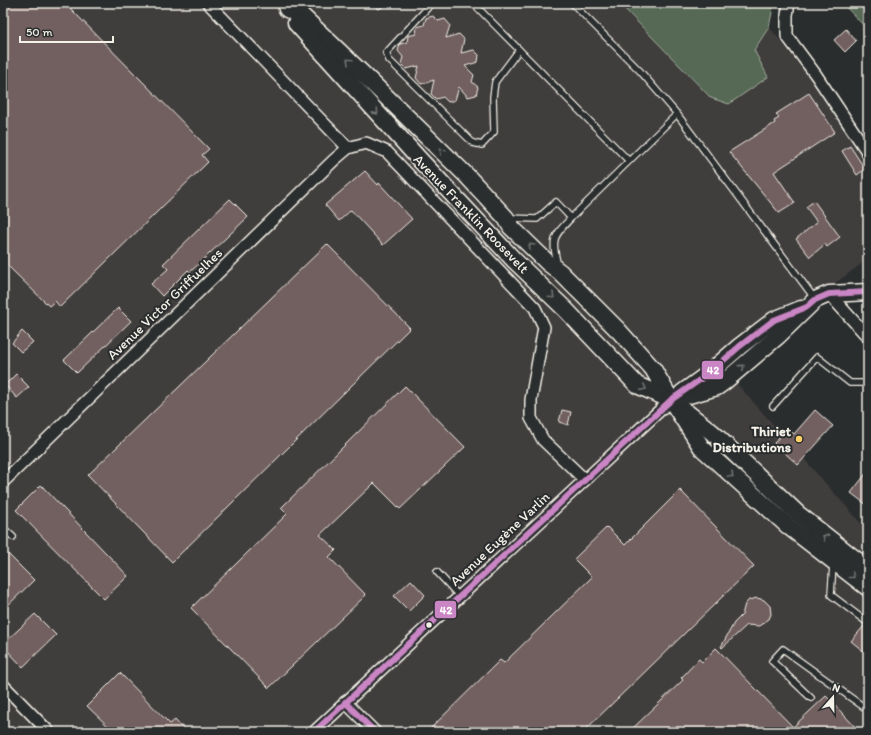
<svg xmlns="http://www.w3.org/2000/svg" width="871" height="735" font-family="Itim,sans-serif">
<rect width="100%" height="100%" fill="#2a2d2e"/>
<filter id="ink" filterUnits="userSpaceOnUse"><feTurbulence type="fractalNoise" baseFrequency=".025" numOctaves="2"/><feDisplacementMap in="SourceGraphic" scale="8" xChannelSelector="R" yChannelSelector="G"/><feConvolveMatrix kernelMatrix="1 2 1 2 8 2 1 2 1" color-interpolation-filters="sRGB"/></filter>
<g filter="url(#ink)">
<path fill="#403c3c" d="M 3,3 L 619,3 L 711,98 L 754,50 L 769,27 L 810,76 L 868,167 L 868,259 L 722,367 L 868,531 L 868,732 L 3,732 Z"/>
<g fill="#556954" stroke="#a4ad9e">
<path d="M 619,3 L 774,3 L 769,27 L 754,50 L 768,77 L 729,104 L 711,98 Z"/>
<path d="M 842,3 L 868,3 L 868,30 Z"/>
</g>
<g fill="#725f5e" stroke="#f4f1e8">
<path d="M 3,3 L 65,3 L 209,149 L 202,155 L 208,162 L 60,307 L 55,301 L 49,306 L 8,266 L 3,271 Z"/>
<path d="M 433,16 L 438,21 L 445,19 L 450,25 L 446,38 L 459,34 L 464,39 L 461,53 L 474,50 L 479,55 L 478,62 L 465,66 L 474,75 L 472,82 L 478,87 L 476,95 L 468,97 L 459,87 L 455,100 L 448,102 L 443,97 L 436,99 L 431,94 L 434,80 L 421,84 L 416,78 L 419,66 L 406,69 L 401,64 L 403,57 L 398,51 L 400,44 L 407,42 L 408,36 L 416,34 L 417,27 L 424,25 L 426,18 Z"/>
<path d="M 846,29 L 856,41 L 845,52 L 834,40 Z"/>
<path d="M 809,93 L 835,132 L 774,172 L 795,203 L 779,213 L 729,152 L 775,123 L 774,121 L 779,118 L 776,114 Z"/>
<path d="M 850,146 L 865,169 L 857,175 L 842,151 Z"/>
<path d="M 365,171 L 378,185 L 379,183 L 412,219 L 383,245 L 351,210 L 339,221 L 325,205 Z"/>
<path d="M 230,199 L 248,217 L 190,272 L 188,270 L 162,296 L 151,284 L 168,269 L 163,264 Z"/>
<path d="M 814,201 L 840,237 L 827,247 L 825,244 L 810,257 L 796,239 L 817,222 L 806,207 Z"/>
<path d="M 327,244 L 410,328 L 172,562 L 88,475 Z"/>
<path d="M 118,308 L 131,321 L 77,373 L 64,360 Z"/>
<path d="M 22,331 L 33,342 L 21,352 L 12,343 Z"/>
<path d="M 16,374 L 29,387 L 17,398 L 5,385 Z"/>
<path d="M 405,386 L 465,447 L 400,509 L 374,483 L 320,535 L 336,550 L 329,557 L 366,595 L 269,688 L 191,608 L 287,514 L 281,508 Z"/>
<path d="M 562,410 L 571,412 L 568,425 L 559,422 Z"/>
<path d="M 815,410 L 833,426 L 798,465 L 774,443 L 787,428 L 794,434 Z"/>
<path d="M 868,471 L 868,506 L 851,493 Z"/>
<path d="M 41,485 L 128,576 L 104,599 L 16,510 Z"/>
<path d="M 680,490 L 754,566 L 583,732 L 427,732 L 500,660 L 504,663 L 592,577 L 574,559 L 607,527 L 625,545 Z"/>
<path d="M 3,549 L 34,580 L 3,610 Z"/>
<path d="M 411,580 L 425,595 L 409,611 L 394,596 Z"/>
<path d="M 757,598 L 764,600 L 770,606 L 771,614 L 769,619 L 759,626 L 747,625 L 722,648 L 721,647 L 734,623 L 742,615 L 745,604 L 749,600 Z"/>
<path d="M 35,614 L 56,635 L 23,667 L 3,646 L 3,644 Z"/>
<path d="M 864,626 L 868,627 L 868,655 L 851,641 Z"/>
<path d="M 716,648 L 793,727 L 826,696 L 860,732 L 629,732 L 683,680 L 681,678 L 699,659 L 702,662 Z"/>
<path d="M 120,673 L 170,724 L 175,720 L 186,732 L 114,732 L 87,706 Z"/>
</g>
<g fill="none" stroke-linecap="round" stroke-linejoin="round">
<defs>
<g id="lane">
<path d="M 432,3 L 386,53 L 389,60 L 473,143 L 482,145 L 494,132 L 493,97 L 495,82 L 519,50"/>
<path d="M 473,3 L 629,161"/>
<path d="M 572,3 L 640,71 L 677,114"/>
<path d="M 379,5 L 381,3"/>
<path d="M 508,218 L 537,219 L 556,202 L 571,218 C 553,237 551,239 558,266"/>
<path d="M 571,218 L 677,114 L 815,299"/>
<path d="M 773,406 L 817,357 L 850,383 L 868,383"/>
<path d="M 3,528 L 13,537"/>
<path d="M 833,564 L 831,595 L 868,623"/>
<path d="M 437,572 L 460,597"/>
<path d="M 811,698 L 772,661 L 783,649 L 868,710"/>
</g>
<g id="street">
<path d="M 208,3 L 348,148"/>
<path d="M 789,3 L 787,15 L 787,36 L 816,75 L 868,153"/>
<path d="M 829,294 L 868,337"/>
<path d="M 3,482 L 334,160 L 348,148 L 366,143 L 387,152 L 535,308 L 544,327 L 531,400 L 531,418 L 543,440 L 585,480"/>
<path d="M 3,685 L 49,732"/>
<path d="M 345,702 L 375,732"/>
<path d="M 314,732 L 671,400"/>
</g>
<g id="secondary">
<path d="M 287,9 L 302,16 L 365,76 L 467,176 L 506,218 L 511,227 L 548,263 L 560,272 L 619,331 L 653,369 L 671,400 L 702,448 L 788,526 L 868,588"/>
<path d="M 296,23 L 420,160 L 514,260 L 566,310 L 637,385 L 671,400 L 713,433 L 798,514 L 868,569"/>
<path d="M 682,393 L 708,374 L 740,346 L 774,320 L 801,309"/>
<path d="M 671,400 L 717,387 L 724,382 L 778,336 L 815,300 L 829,294 L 868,292"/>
</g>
</defs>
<use href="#lane" stroke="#f4f1e8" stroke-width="8"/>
<use href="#street" stroke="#f4f1e8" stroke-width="14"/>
<use href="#secondary" stroke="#f4f1e8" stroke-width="19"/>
<use href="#lane" stroke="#2a2d2e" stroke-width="5.5"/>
<use href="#street" stroke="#2a2d2e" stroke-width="11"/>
<use href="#secondary" stroke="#2a2d2e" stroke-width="16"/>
<defs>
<g id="bus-1">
<path d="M 345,702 L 375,732"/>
<path d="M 314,732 L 671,400 L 708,374 L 740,346 L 774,320 L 807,307 L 815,300 L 829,294 L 868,292"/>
</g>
</defs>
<use href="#bus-1" stroke="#2a2d2e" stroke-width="9"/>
<use href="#bus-1" stroke="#ca85c5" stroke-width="6"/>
</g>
<defs><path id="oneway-chevron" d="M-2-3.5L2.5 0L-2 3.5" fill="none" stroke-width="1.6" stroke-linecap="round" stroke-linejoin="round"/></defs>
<g stroke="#71726f">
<use href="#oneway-chevron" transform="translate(349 61) rotate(-137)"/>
<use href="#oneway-chevron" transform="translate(376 112) rotate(48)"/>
<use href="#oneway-chevron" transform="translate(442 151) rotate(-135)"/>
<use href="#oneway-chevron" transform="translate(531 246) rotate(-135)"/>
<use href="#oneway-chevron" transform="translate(552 296) rotate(43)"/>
<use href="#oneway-chevron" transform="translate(742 367) rotate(-41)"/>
<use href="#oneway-chevron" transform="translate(644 388) rotate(25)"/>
<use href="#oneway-chevron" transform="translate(731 475) rotate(43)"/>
<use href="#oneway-chevron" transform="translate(825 537) rotate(-143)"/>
<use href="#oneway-chevron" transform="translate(852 576) rotate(38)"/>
</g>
</g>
<circle fill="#ffd166" stroke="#2a2d2e" stroke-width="1.5" cx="799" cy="439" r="4"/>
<circle fill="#f4f1e8" stroke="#2a2d2e" stroke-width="1.5" cx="429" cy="625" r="3.5"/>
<g text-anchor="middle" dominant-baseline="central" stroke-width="4" stroke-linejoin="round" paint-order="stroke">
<g font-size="14" fill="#f4f1e8" stroke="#2a2d2e">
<text transform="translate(471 214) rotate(46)">Avenue Franklin Roosevelt</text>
<text transform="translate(165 304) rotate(-44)">Avenue Victor Griffuelhes</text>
<text transform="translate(500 539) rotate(-43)">Avenue Eugène Varlin</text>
</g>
<g font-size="14" font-weight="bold" fill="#f4f1e8" stroke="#2a2d2e" text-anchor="end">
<text x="791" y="431">Thiriet<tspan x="791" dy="16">Distributions</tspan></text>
</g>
</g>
<g stroke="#2a2d2e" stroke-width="1.5">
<rect x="701" y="360" width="23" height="20" rx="4" fill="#ca85c5"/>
<rect x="434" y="600" width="23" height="19" rx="4" fill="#ca85c5"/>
</g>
<g font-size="11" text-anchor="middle" font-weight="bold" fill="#fff">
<text x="713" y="374">42</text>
<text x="446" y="614">42</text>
</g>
<rect width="871" height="735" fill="none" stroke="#2a2d2e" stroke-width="16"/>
<rect x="8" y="8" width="855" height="719" fill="none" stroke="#f4f1e8" stroke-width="1.5" filter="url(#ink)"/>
<g transform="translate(833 697) rotate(20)" stroke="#2a2d2e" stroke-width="3" paint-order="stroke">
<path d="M0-3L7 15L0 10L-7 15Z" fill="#f4f1e8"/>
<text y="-6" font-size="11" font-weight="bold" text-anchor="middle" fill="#f4f1e8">N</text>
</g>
<path d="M20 36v6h93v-6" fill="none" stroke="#f4f1e8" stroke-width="2"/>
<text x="26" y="36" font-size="12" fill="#f4f1e8" stroke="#2a2d2e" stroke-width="3" paint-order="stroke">50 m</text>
</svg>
